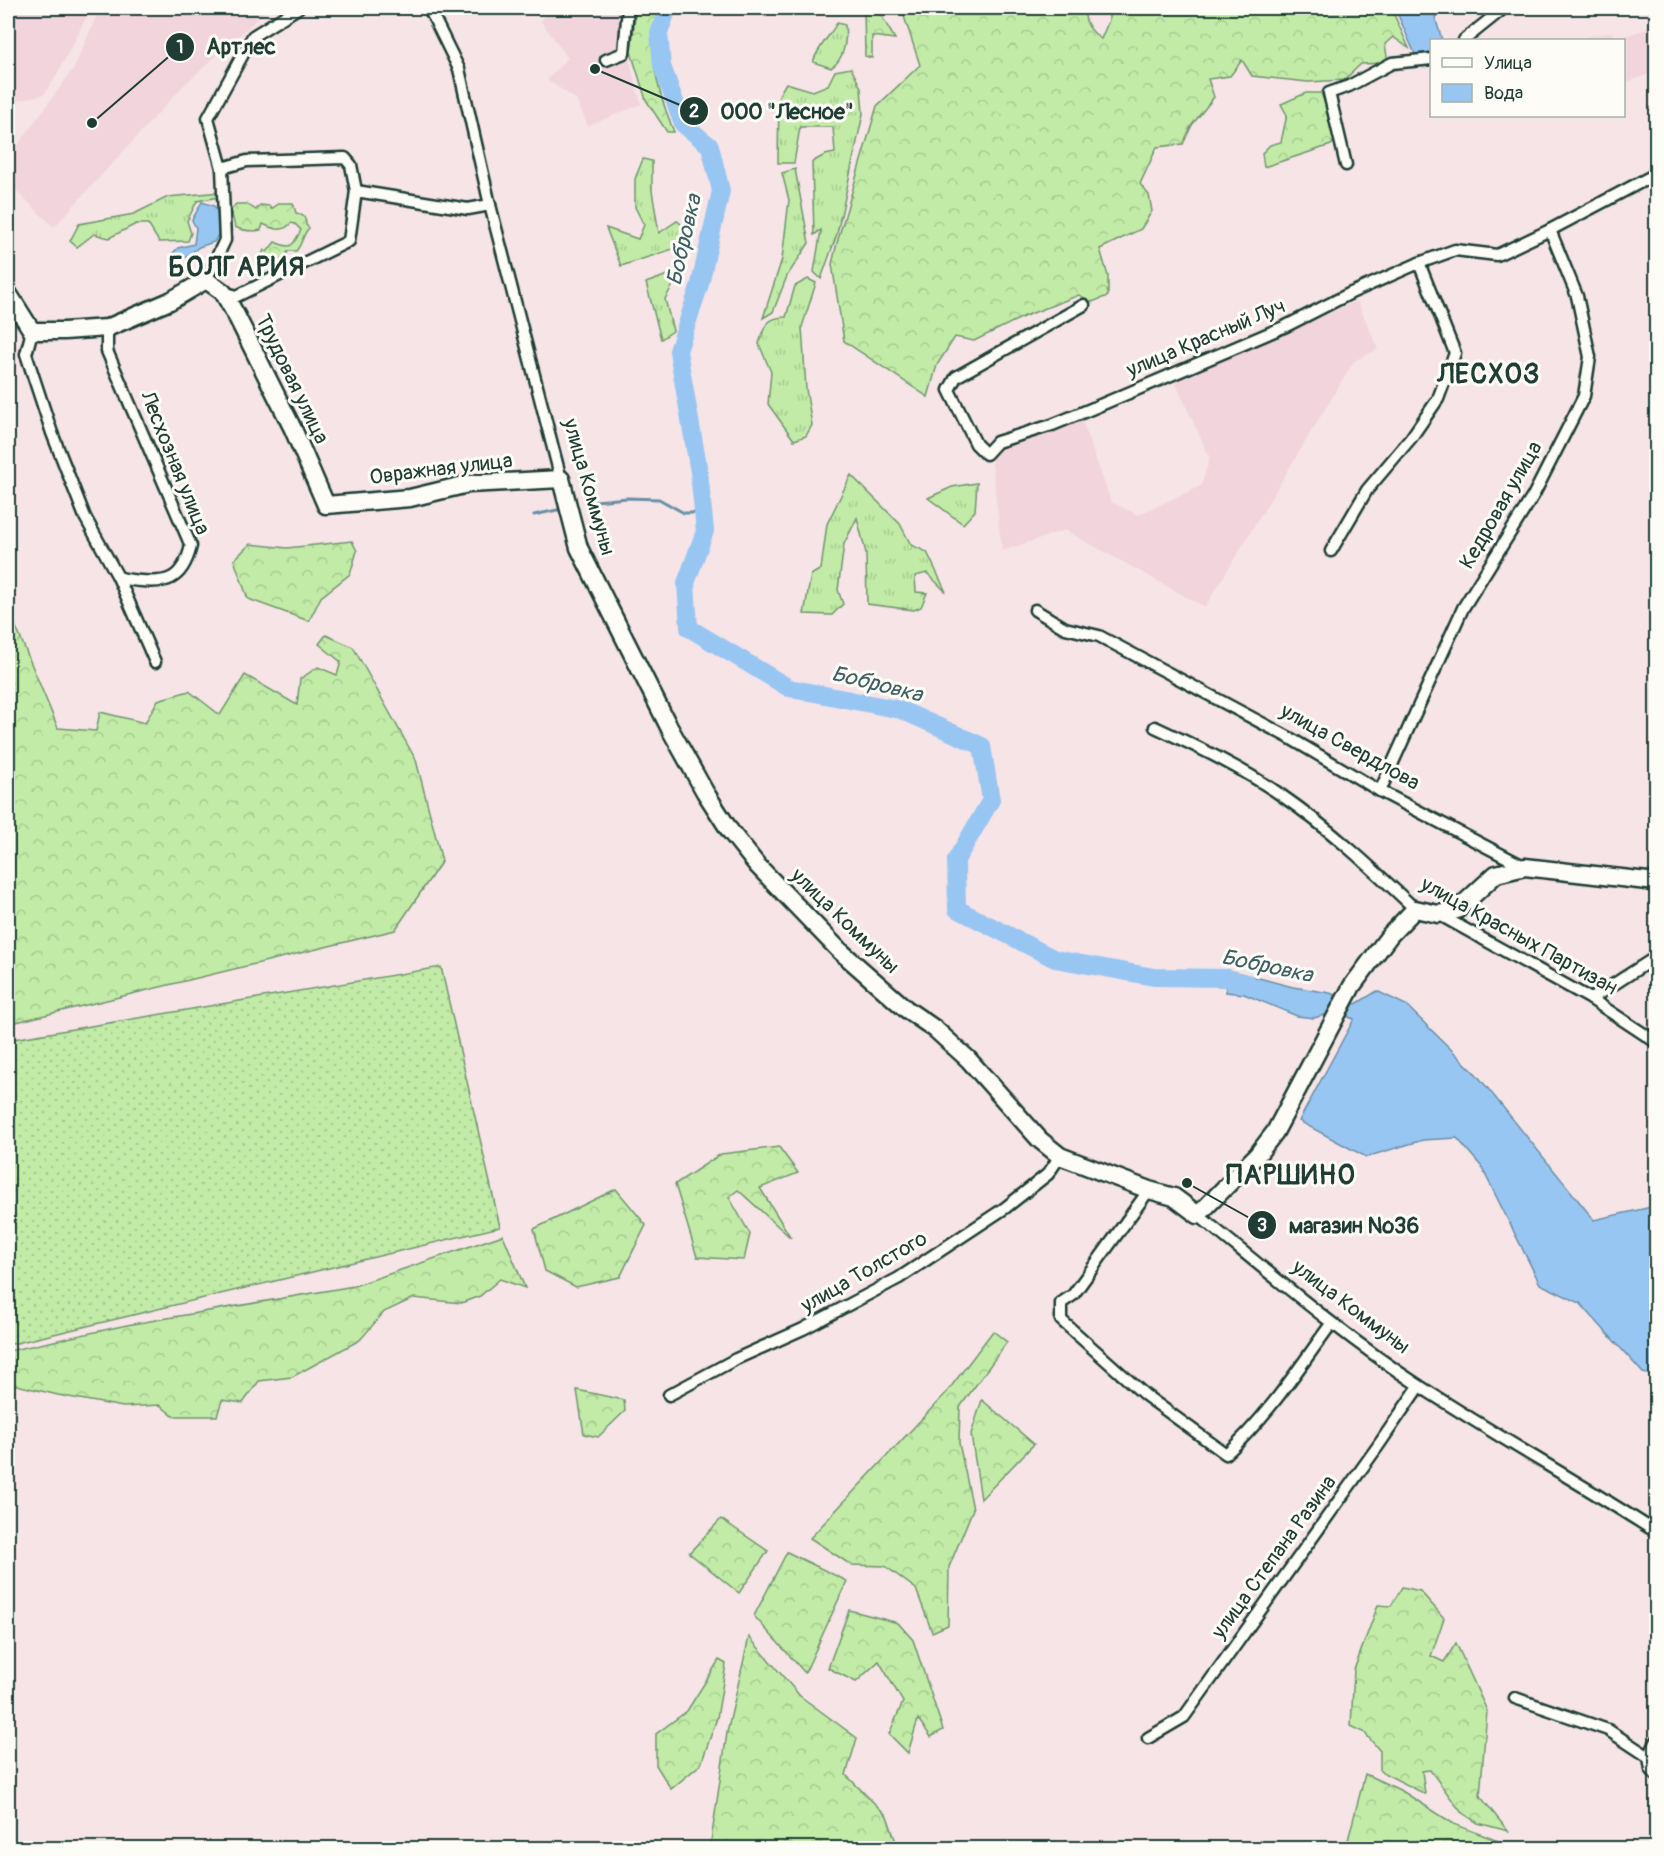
<svg xmlns="http://www.w3.org/2000/svg" width="1664" height="1856" font-family="Pangolin,sans-serif">
<defs>
<pattern id="grass-tufts" width="24" height="20" patternUnits="userSpaceOnUse" patternTransform="scale(1.5)"><rect width="24" height="20" fill="#c2eba7"/><path d="M3 7l-1-3M5 7V3M7 7l1-3M15 17l-1-3M17 17v-4M19 17l1-3" fill="none" stroke="#a6ca90"/></pattern>
<pattern id="forest-crowns" width="20" height="18" patternUnits="userSpaceOnUse" patternTransform="scale(1.5)"><rect width="20" height="18" fill="#c2eba7"/><path d="M2 6a3 3 0 1 1 6 0M12 15a3 3 0 1 1 6 0" fill="none" stroke="#a6ca90"/></pattern>
<pattern id="garden-dots" width="8" height="8" patternUnits="userSpaceOnUse" patternTransform="scale(1.5)"><rect width="8" height="8" fill="#c2eba7"/><path d="M2 2h.1M6 6h.1" fill="none" stroke="#a6ca90" stroke-width="1.8" stroke-linecap="round"/></pattern>
</defs>
<rect width="100%" height="100%" fill="#f6e4e7"/>
<filter id="ink" filterUnits="userSpaceOnUse"><feTurbulence type="fractalNoise" baseFrequency=".0167" numOctaves="2"/><feDisplacementMap in="SourceGraphic" scale="12" xChannelSelector="R" yChannelSelector="G"/><feConvolveMatrix kernelMatrix="1 2 1 2 8 2 1 2 1" color-interpolation-filters="sRGB"/></filter>
<g filter="url(#ink)">
<g fill="#f1d4dc">
<path d="M 8,8 L 91,8 L 55,78 L 44,94 L 8,103 Z"/>
<path d="M 100,8 L 269,8 L 183,86 L 54,227 L 8,183 L 8,159 L 74,68 Z"/>
<path d="M 551,8 L 632,8 L 628,54 L 641,104 L 588,126 L 576,99 L 547,80 L 568,58 L 541,21 Z"/>
<path d="M 1649,8 L 1656,8 L 1656,72 L 1624,83 L 1624,40 L 1570,40 L 1612,32 L 1615,39 L 1647,29 Z"/>
<path d="M 1357,301 L 1378,349 L 1354,361 L 1205,607 L 1065,530 L 1002,551 L 991,453 L 1003,444 L 1081,418 L 1111,502 L 1138,515 L 1201,486 L 1210,458 L 1175,382 Z"/>
</g>
<g fill="url(#grass-tufts)" stroke="#70946e" stroke-width="1.5">
<path d="M 837,23 L 845,25 C 847,40 844,60 831,68 L 813,62 C 818,47 829,37 837,23 Z"/>
<path d="M 851,68 L 861,88 L 863,114 L 837,234 L 821,279 L 814,272 L 821,230 L 814,235 L 812,162 L 825,155 L 835,153 L 833,127 L 800,127 L 794,163 L 778,163 L 779,95 L 786,83 L 813,91 L 828,85 L 835,71 Z"/>
<path d="M 643,159 L 652,161 L 652,191 L 659,233 L 677,221 L 685,227 L 685,245 L 621,266 L 606,228 L 638,239 L 644,225 L 635,207 L 635,179 Z"/>
<path d="M 795,169 L 809,243 L 787,276 L 773,312 L 763,318 L 782,259 L 789,200 L 782,173 Z"/>
<path d="M 222,192 L 219,197 L 197,201 L 187,221 L 191,233 L 188,241 L 159,242 L 148,224 L 136,224 L 109,238 L 94,234 L 77,247 L 70,241 L 79,224 L 134,214 L 168,197 Z"/>
<path d="M 670,274 L 673,285 L 665,299 L 673,331 L 661,339 L 646,283 Z"/>
<path d="M 808,279 L 816,283 L 802,327 L 806,389 L 812,425 L 806,436 L 794,440 L 768,404 L 771,372 L 759,344 C 764,327 766,317 786,317 L 795,286 Z"/>
<path d="M 851,475 L 900,524 L 911,545 L 927,552 L 946,592 L 927,573 L 915,576 L 916,592 L 927,593 L 921,607 L 914,610 L 867,604 L 866,553 L 857,518 L 844,544 L 838,590 L 843,604 L 832,615 L 804,614 L 811,575 L 821,569 L 827,524 Z"/>
<path d="M 977,483 L 975,511 L 963,524 L 928,498 L 952,487 Z"/>
</g>
<g fill="url(#forest-crowns)" stroke="#70946e" stroke-width="1.5">
<path d="M 636,8 L 661,8 C 648,59 655,84 674,132 L 667,132 L 646,100 L 631,52 Z"/>
<path d="M 864,8 L 877,8 L 895,39 L 872,36 L 872,58 L 865,56 Z"/>
<path d="M 897,8 L 1085,8 C 1083,21 1090,31 1101,39 L 1109,20 L 1109,8 L 1391,8 L 1409,48 L 1393,37 L 1385,44 L 1388,63 L 1361,64 L 1344,80 L 1308,82 L 1252,76 L 1242,60 L 1230,76 L 1208,79 L 1214,97 L 1192,125 L 1183,144 L 1157,147 L 1140,184 L 1149,195 L 1152,211 L 1141,229 L 1100,249 L 1108,276 L 1108,296 L 1092,302 L 1079,295 L 1025,316 L 974,341 L 955,337 L 937,365 L 928,397 L 844,341 L 832,264 L 837,243 L 877,106 L 920,65 L 902,10 Z"/>
<path d="M 1306,93 L 1321,93 L 1338,137 L 1331,145 L 1264,167 L 1262,153 L 1270,145 L 1281,142 L 1287,115 L 1281,104 Z"/>
<path d="M 280,203 L 293,203 L 296,213 C 303,215 306,217 306,225 L 309,228 C 302,235 303,243 296,251 L 288,251 C 284,265 272,261 262,255 L 264,250 L 267,252 L 275,242 C 293,250 292,246 301,230 L 295,224 L 291,223 C 283,233 273,229 263,224 L 261,230 C 251,232 244,231 235,227 L 231,210 L 236,204 L 247,204 L 256,210 L 260,205 L 270,206 L 271,209 Z"/>
<path d="M 352,541 L 357,551 L 350,574 L 321,597 L 309,621 L 248,599 L 234,560 L 250,544 L 287,548 Z"/>
<path d="M 8,608 L 58,728 L 96,731 L 100,712 L 145,723 L 158,700 L 189,691 L 220,715 L 245,675 L 297,705 L 300,679 L 318,667 L 337,675 L 341,662 L 319,644 L 326,635 L 353,647 L 416,760 L 442,861 L 395,930 L 8,1024 Z"/>
<path d="M 779,1147 L 798,1173 L 760,1188 L 791,1238 L 738,1190 L 729,1197 L 750,1234 L 744,1260 L 697,1257 L 675,1184 L 721,1154 Z"/>
<path d="M 616,1189 L 646,1225 L 620,1277 L 576,1287 L 545,1271 L 534,1229 Z"/>
<path d="M 503,1235 L 525,1288 L 500,1279 L 480,1296 L 461,1303 L 414,1298 L 384,1312 L 360,1340 L 292,1377 L 259,1381 L 243,1403 L 222,1400 L 217,1416 L 173,1416 L 160,1405 L 123,1407 L 58,1395 L 8,1383 L 8,1351 L 127,1325 L 354,1286 Z"/>
<path d="M 993,1331 L 1007,1342 L 960,1407 L 959,1443 L 973,1509 L 949,1567 L 948,1625 L 932,1632 L 916,1589 L 885,1566 L 851,1565 L 810,1538 L 947,1392 Z"/>
<path d="M 577,1390 L 624,1400 L 625,1411 L 598,1437 L 584,1434 Z"/>
<path d="M 982,1400 L 1034,1444 L 981,1499 L 971,1434 Z"/>
<path d="M 721,1519 L 768,1551 L 739,1593 L 689,1553 Z"/>
<path d="M 787,1552 L 847,1581 L 805,1673 L 754,1616 Z"/>
<path d="M 1402,1587 L 1420,1591 L 1444,1618 L 1431,1656 L 1444,1662 L 1456,1643 L 1487,1711 L 1480,1796 L 1508,1831 L 1478,1823 L 1461,1812 L 1430,1770 L 1422,1771 L 1425,1794 L 1380,1771 L 1380,1751 L 1364,1732 L 1351,1726 L 1354,1670 L 1378,1605 L 1391,1606 Z"/>
<path d="M 849,1610 L 898,1623 L 913,1640 L 943,1730 L 931,1737 L 918,1719 L 908,1753 L 889,1734 L 903,1702 L 879,1661 L 856,1682 L 828,1668 Z"/>
<path d="M 749,1637 L 800,1696 L 857,1738 L 846,1775 L 887,1816 L 896,1842 L 885,1848 L 710,1848 L 727,1733 Z"/>
<path d="M 719,1660 L 726,1664 L 717,1718 L 701,1764 L 671,1789 L 656,1765 L 656,1734 L 687,1711 Z"/>
<path d="M 1365,1774 L 1402,1791 L 1454,1824 L 1501,1842 L 1505,1848 L 1346,1848 Z"/>
</g>
<path fill="url(#garden-dots)" stroke="#70946e" stroke-width="1.5" d="M 441,967 L 500,1227 L 8,1345 L 8,1040 Z"/>
<g fill="#98c6f2" stroke="#688fa6" stroke-width="1.5">
<path d="M 1395,8 L 1447,8 L 1435,17 L 1442,40 L 1432,40 L 1431,52 L 1415,54 Z"/>
<path d="M 202,202 L 214,206 L 220,217 L 222,228 L 214,242 L 199,247 L 182,260 L 173,260 L 171,255 L 178,248 L 194,244 L 196,228 L 192,220 Z"/>
<path d="M 1228,970 L 1293,987 L 1330,993 L 1356,1004 L 1377,991 L 1406,1005 L 1477,1075 L 1594,1220 L 1656,1206 L 1656,1376 L 1643,1373 L 1580,1303 L 1540,1284 L 1481,1166 L 1457,1138 L 1423,1140 L 1366,1157 L 1299,1121 L 1354,1019 L 1335,1012 L 1314,1018 L 1297,1016 L 1244,994 L 1226,992 L 1226,978 Z"/>
</g>
<g fill="none" stroke-linecap="round" stroke-linejoin="round">
<g stroke="#688fa6" stroke-width="3">
<path d="M 585,502 L 627,498 L 659,499 L 684,513 L 703,513"/>
<path d="M 534,515 L 562,509"/>
</g>
<path stroke="#98c6f2" stroke-width="18" d="M 668,8 L 659,33 L 662,66 L 683,124 L 710,146 L 721,191 L 700,284 L 678,351 L 699,472 L 705,531 L 686,583 L 689,628 L 789,688 L 901,710 L 982,746 L 991,800 L 956,860 L 957,909 L 1055,959 L 1154,977 L 1226,978 L 1249,984"/>
<defs>
<g id="street">
<path d="M 429,8 L 459,69 L 490,205 L 561,479"/>
<path d="M 1464,40 L 1504,8"/>
<path d="M 606,60 L 624,53 L 628,8"/>
<path d="M 1346,165 L 1329,93 L 1349,86 L 1392,63 L 1432,59"/>
<path d="M 222,168 L 208,118 L 253,36 L 298,8"/>
<path d="M 206,280 L 225,240 L 222,168 L 247,161 L 345,158 L 351,165 L 356,191"/>
<path d="M 223,292 L 237,296 L 349,241 L 356,191 L 468,209 L 490,205"/>
<path d="M 1084,305 L 956,377 L 949,390 L 976,444 L 986,454 L 997,442 L 1052,425 L 1091,409 L 1286,326 L 1351,293 L 1419,263 L 1455,250 L 1497,255 L 1550,230 L 1656,174"/>
<path d="M 32,331 L 26,354 L 52,433 L 85,517 L 118,577 C 130,581 160,584 171,578 C 183,572 188,558 191,546 L 107,351 L 107,328"/>
<path d="M 1331,551 L 1367,490 L 1411,438 L 1438,399 L 1455,353 L 1419,263"/>
<path d="M 118,577 L 155,662"/>
<path d="M 1035,610 L 1065,628 L 1099,636 L 1288,737 L 1380,791 L 1525,867"/>
<path d="M 1155,727 C 1198,747 1242,768 1281,795 C 1329,828 1373,869 1415,909"/>
<path d="M 1380,791 L 1463,608 L 1533,496 L 1584,396 L 1590,357 L 1577,296 L 1550,230"/>
<path d="M 1438,914 L 1591,999 L 1656,1042"/>
<path d="M 1591,999 L 1656,957"/>
<path d="M 1149,1190 L 1073,1295 L 1061,1303 L 1061,1320 L 1145,1395 L 1226,1454 C 1268,1416 1298,1369 1331,1324"/>
<path d="M 1198,1215 C 1271,1274 1342,1335 1421,1387 C 1498,1437 1579,1482 1656,1532"/>
<path d="M 669,1395 L 736,1359 L 803,1329 L 899,1278 L 1005,1208 L 1048,1174 L 1060,1156"/>
<path d="M 1515,1698 L 1608,1730 L 1649,1757 L 1651,1769 L 1656,1775"/>
<path d="M 1148,1738 L 1184,1717 L 1378,1446 L 1419,1386"/>
<path d="M 1649,1757 L 1656,1742"/>
</g>
<path id="secondary" d="M 8,293 L 32,331 L 64,331 L 107,328 L 170,301 L 206,280 L 223,292 L 237,317 L 293,429 L 326,505 L 410,498 L 468,484 L 561,479 L 579,548 L 670,729 L 705,792 L 730,831 L 757,865 L 839,950 L 906,1009 L 935,1029 L 968,1059 L 1040,1140 L 1060,1156 L 1149,1190 L 1174,1197 L 1198,1215 L 1258,1154 L 1275,1132 L 1352,986 L 1390,935 L 1415,909 L 1438,914 L 1457,910 L 1496,874 L 1525,867 L 1656,882"/>
</defs>
<use href="#street" stroke="#1f3d34" stroke-width="15"/>
<use href="#secondary" stroke="#1f3d34" stroke-width="21"/>
<use href="#street" stroke="#fdfcf7" stroke-width="10"/>
<use href="#secondary" stroke="#fdfcf7" stroke-width="16"/>
</g>
</g>
<g text-anchor="middle" dominant-baseline="central" stroke-width="6" stroke-linejoin="round" paint-order="stroke">
<g font-size="21" fill="#1f3d34" stroke="#fdfcf7">
<text transform="translate(1206 338) rotate(-23)">улица Красный Луч</text>
<text transform="translate(292 379) rotate(64)">Трудовая улица</text>
<text transform="translate(175 463) rotate(68)">Лесхозная улица</text>
<text transform="translate(441 469) rotate(-7)">Овражная улица</text>
<text transform="translate(589 487) rotate(74)">улица Коммуны</text>
<text transform="translate(1501 505) rotate(-60)">Кедровая улица</text>
<text transform="translate(1350 747) rotate(29)">улица Свердлова</text>
<text transform="translate(845 921) rotate(44)">улица Коммуны</text>
<text transform="translate(1519 936) rotate(29)">улица Красных Партизан</text>
<text transform="translate(864 1272) rotate(-30)">улица Толстого</text>
<text transform="translate(1351 1307) rotate(37)">улица Коммуны</text>
<text transform="translate(1274 1557) rotate(-54)">улица Степана Разина</text>
</g>
<g font-size="22" font-style="italic" fill="#3d5f64" stroke="#fdfcf7">
<text transform="translate(684 240) rotate(-77)">Бобровка</text>
<text transform="translate(877 684) rotate(14)">Бобровка</text>
<text transform="translate(1267 966) rotate(12)">Бобровка</text>
</g>
<g font-size="27" font-weight="bold" letter-spacing="1.5" fill="#1f3d34" stroke="#fdfcf7">
<text x="237" y="267">БОЛГАРИЯ</text>
<text x="1489" y="374">ЛЕСХОЗ</text>
<text x="1291" y="1175">ПАРШИНО</text>
</g>
</g>
<path fill="none" stroke="#1f3d34" stroke-width="2" d="M92 123L180 47M595 69L694 111M1187 1183L1262 1225"/>
<g fill="#1f3d34" stroke="#fdfcf7" stroke-width="2">
<circle cx="92" cy="123" r="6"/>
<circle cx="595" cy="69" r="6"/>
<circle cx="1187" cy="1183" r="6"/>
<circle cx="180" cy="47" r="15"/>
<circle cx="694" cy="111" r="15"/>
<circle cx="1262" cy="1225" r="15"/>
</g>
<g font-size="18" text-anchor="middle" font-weight="bold" fill="#fff">
<text x="180" y="53">1</text>
<text x="694" y="117">2</text>
<text x="1262" y="1231">3</text>
</g>
<g font-size="22" text-anchor="middle" font-weight="bold" fill="#1f3d34" stroke="#fdfcf7" stroke-width="6" stroke-linejoin="round" paint-order="stroke">
<text x="241" y="54">Артлес</text>
<text x="787" y="119">ООО "Лесное"</text>
<text x="1354" y="1233">магазин №36</text>
</g>
<rect width="1664" height="1856" fill="none" stroke="#fdfcf7" stroke-width="30"/>
<rect x="15" y="15" width="1634" height="1826" fill="none" stroke="#1f3d34" stroke-width="2" filter="url(#ink)"/>
<rect x="1430" y="39" width="195" height="78" fill="#fdfcf7" stroke="#a4b0a9" stroke-width="1.5"/>
<rect x="1442" y="58" width="30" height="9" fill="#fdfcf7" stroke="#a4b0a9" stroke-width="1.5"/>
<text x="1484" y="69" font-size="18" fill="#1f3d34">Улица</text>
<rect x="1442" y="84" width="30" height="18" fill="#98c6f2" stroke="#a4b0a9" stroke-width="1.5"/>
<text x="1484" y="99" font-size="18" fill="#1f3d34">Вода</text>
</svg>
